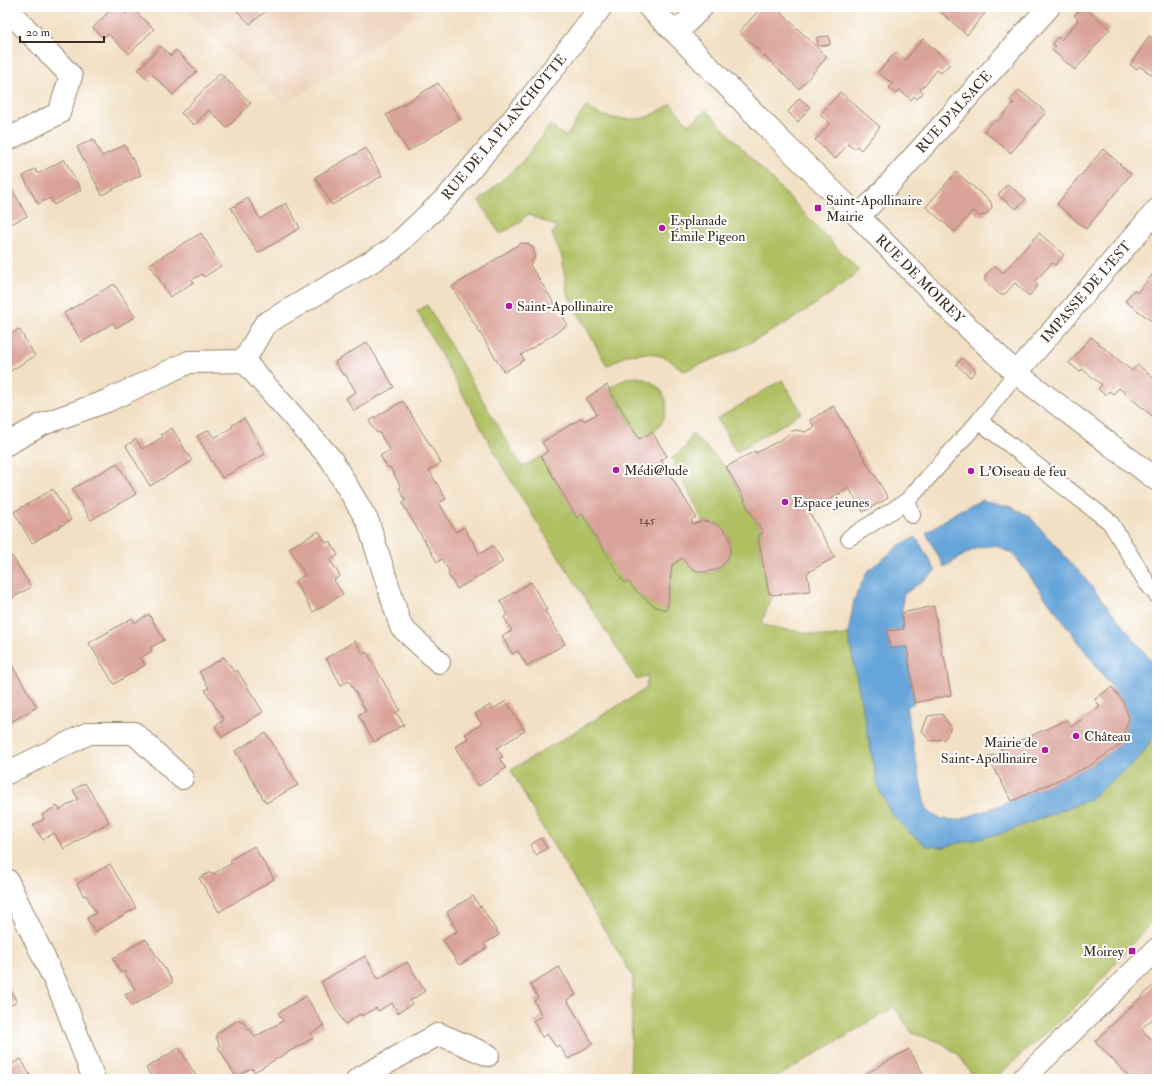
<svg xmlns="http://www.w3.org/2000/svg" width="1164" height="1086" font-family="'IM FELL Double Pica',serif">
<rect width="100%" height="100%" fill="#fff"/>
<filter id="ink" filterUnits="userSpaceOnUse"><feTurbulence type="fractalNoise" baseFrequency=".025" numOctaves="2"/><feDisplacementMap in="SourceGraphic" scale="8" xChannelSelector="R" yChannelSelector="G"/><feConvolveMatrix kernelMatrix="1 2 1 2 8 2 1 2 1" color-interpolation-filters="sRGB"/></filter>
<filter id="wash" filterUnits="userSpaceOnUse"><feTurbulence type="fractalNoise" baseFrequency=".012" numOctaves="4" result="noise"/><feDisplacementMap in="SourceGraphic" scale="16" xChannelSelector="R" yChannelSelector="G"/><feGaussianBlur stdDeviation="0.9" result="paint"/><feColorMatrix in="noise" values="0 0 0 0 0 0 0 0 0 0 0 0 0 0 0 0 0 1.4 0 .05"/><feComposite in="paint" operator="in"/></filter>
<g filter="url(#wash)">
<rect width="100%" height="100%" fill="#f2e0c4"/>
<path fill="#ecd2b9" d="M 183,7 L 411,7 L 417,15 L 285,105 Z"/>
<g fill="#afbf62" stroke="#757440">
<path d="M 671,104 L 689,125 L 706,110 L 859,271 C 823,303 774,332 729,353 C 714,359 699,365 684,371 L 667,358 L 649,353 L 627,355 L 607,366 L 567,293 L 562,257 L 552,234 L 557,227 L 528,214 L 518,224 L 500,234 L 479,201 L 522,162 L 550,125 L 566,137 L 586,106 C 600,117 612,119 630,119 C 636,119 643,119 649,116 C 657,113 664,108 671,104 Z"/>
<path d="M 427,305 L 522,467 L 541,456 L 577,517 L 582,514 L 624,583 L 628,581 C 638,595 650,605 667,609 L 672,565 L 682,558 C 687,562 691,568 697,571 C 725,585 753,528 703,521 L 672,458 L 686,447 L 692,433 L 726,467 L 754,519 L 763,533 L 758,536 L 768,594 L 772,595 L 764,616 L 762,625 L 829,637 L 848,634 L 878,787 L 927,846 L 1155,735 L 1157,724 L 1157,915 L 1089,994 L 994,1079 L 975,1079 L 958,1054 L 940,1042 L 912,1033 L 894,1007 L 774,1079 L 630,1079 L 633,977 L 541,825 L 511,770 L 646,689 L 648,675 L 637,680 L 507,475 L 417,311 Z"/>
<path d="M 637,377 C 661,381 676,403 660,425 C 656,432 646,436 639,439 L 609,388 L 627,378 Z"/>
<path d="M 782,380 L 802,413 L 736,452 L 717,419 Z"/>
</g>
<path fill="#66a5d9" stroke="#50687c" d="M 982,500 L 1008,506 L 1028,515 L 1082,575 L 1150,659 L 1157,674 L 1157,724 L 1155,735 L 1138,760 L 1088,800 L 1003,833 L 943,847 L 927,846 L 910,833 L 892,815 L 878,787 L 848,634 L 854,600 L 867,572 L 900,545 L 916,537 L 936,571 L 903,595 L 902,613 L 904,629 L 887,631 L 890,648 L 907,647 L 914,703 L 906,707 L 924,801 L 928,811 L 940,819 L 959,820 L 1012,801 L 1091,765 L 1120,745 L 1129,718 L 1123,702 L 1014,555 L 996,545 L 976,548 L 944,567 L 926,533 L 958,511 Z"/>
<g id="blocks">
<g fill="#daa399">
<path d="M 113,7 L 118,7 L 126,14 L 132,8 L 154,29 L 129,54 L 108,34 L 103,38 L 93,28 Z"/>
<path d="M 233,7 L 271,7 L 250,24 Z"/>
<path d="M 762,7 L 775,7 L 827,57 L 799,89 L 739,32 Z"/>
<path d="M 937,7 L 990,7 L 967,35 L 936,8 Z"/>
<path d="M 1083,8 L 1086,11 L 1087,10 L 1110,29 L 1075,70 L 1052,50 L 1056,46 L 1052,44 L 1058,37 L 1061,40 L 1070,30 L 1078,20 L 1074,15 Z"/>
<path d="M 829,36 L 830,45 L 818,46 L 817,37 Z"/>
<path d="M 1149,36 L 1157,41 L 1157,78 L 1139,66 L 1137,69 L 1130,65 Z"/>
<path d="M 923,39 L 950,64 L 941,73 L 937,70 L 929,80 L 929,81 L 920,89 L 923,93 L 917,99 L 914,96 L 911,100 L 900,90 L 896,94 L 889,87 L 893,84 L 878,72 L 896,52 L 905,60 Z"/>
<path d="M 161,46 L 171,56 L 176,50 L 197,71 L 173,95 L 153,75 L 148,80 L 138,70 Z"/>
<path d="M 220,73 L 251,103 L 227,128 L 209,110 L 194,125 L 181,113 Z"/>
<path d="M 438,83 L 460,119 L 408,151 L 386,115 Z"/>
<path d="M 1019,90 L 1046,112 L 1011,153 L 984,131 L 994,120 L 997,122 L 1014,103 L 1010,100 Z"/>
<path d="M 840,92 L 880,127 L 861,150 L 857,146 L 854,149 L 848,144 L 835,159 L 815,140 L 830,123 L 820,115 Z"/>
<path d="M 799,98 L 810,107 L 798,122 L 788,112 Z"/>
<path d="M 93,139 L 102,156 L 125,145 L 141,175 L 102,195 L 77,147 Z"/>
<path d="M 366,148 L 382,176 L 332,205 L 315,177 Z"/>
<path d="M 1103,149 L 1131,174 L 1086,229 L 1057,204 Z"/>
<path d="M 64,159 L 81,190 L 54,205 L 50,198 L 38,204 L 23,176 L 35,169 L 38,174 Z"/>
<path d="M 956,172 L 991,202 L 992,208 L 985,215 L 979,216 L 973,210 L 955,232 L 926,207 Z"/>
<path d="M 1007,184 L 1026,199 L 1016,209 L 998,195 Z"/>
<path d="M 10,185 L 27,216 L 7,226 L 7,187 Z"/>
<path d="M 248,198 L 260,219 L 286,203 L 300,228 L 258,253 L 231,208 Z"/>
<path d="M 201,233 L 221,266 L 204,277 L 202,274 L 192,280 L 194,282 L 170,297 L 150,264 Z"/>
<path d="M 1039,233 L 1064,255 L 1055,265 L 1052,263 L 1034,282 L 1038,285 L 1029,296 L 1015,283 L 1005,294 L 1001,295 L 985,281 L 985,276 L 993,267 L 997,267 L 1003,273 Z"/>
<path d="M 521,243 L 529,244 L 533,248 L 535,255 L 534,259 L 530,265 L 568,325 L 521,355 L 524,360 L 504,372 L 452,287 Z"/>
<path d="M 1157,269 L 1157,321 L 1155,319 L 1153,322 L 1125,301 L 1134,290 L 1137,293 Z"/>
<path d="M 114,284 L 135,317 L 116,328 L 113,323 L 82,342 L 64,313 Z"/>
<path d="M 19,329 L 35,356 L 7,373 L 7,336 Z"/>
<path d="M 1091,337 L 1132,371 L 1138,365 L 1157,381 L 1157,420 L 1119,388 L 1113,394 L 1109,391 L 1105,395 L 1098,389 L 1102,385 L 1082,369 L 1080,372 L 1069,363 Z"/>
<path d="M 367,342 L 394,387 L 354,411 L 346,398 L 356,392 L 345,374 L 343,375 L 335,362 Z"/>
<path d="M 962,358 L 976,371 L 970,377 L 956,364 Z"/>
<path d="M 607,385 L 639,439 L 652,432 L 667,456 L 661,460 L 696,517 L 691,520 L 693,524 L 703,521 L 714,523 L 723,528 L 729,537 L 731,546 L 729,556 L 724,564 L 716,570 L 706,572 L 697,571 L 688,566 L 682,558 L 672,565 L 667,610 L 656,607 L 645,599 L 635,590 L 628,581 L 624,583 L 582,514 L 577,518 L 541,456 L 548,451 L 542,442 L 582,418 L 584,421 L 597,414 L 586,398 Z"/>
<path d="M 403,401 L 441,463 L 429,470 L 446,499 L 439,503 L 456,532 L 464,527 L 480,554 L 493,546 L 503,562 L 457,589 L 448,574 L 450,573 L 442,559 L 437,562 L 402,503 L 406,501 L 399,488 L 401,487 L 390,467 L 388,468 L 380,456 L 390,450 L 379,432 L 377,433 L 369,421 Z"/>
<path d="M 834,406 L 872,472 L 873,472 L 888,498 L 863,512 L 849,488 L 809,512 L 835,557 L 807,573 L 810,591 L 772,595 L 771,593 L 769,594 L 758,536 L 763,533 L 755,518 L 754,519 L 744,501 L 745,500 L 726,467 L 755,451 L 756,453 L 784,438 L 790,432 L 796,430 L 805,432 L 814,427 L 810,420 Z"/>
<path d="M 244,418 L 265,454 L 222,478 L 197,436 L 209,430 L 214,438 L 233,427 L 232,425 Z"/>
<path d="M 172,428 L 192,461 L 150,486 L 126,446 L 136,439 L 142,449 L 163,437 L 161,435 Z"/>
<path d="M 117,463 L 136,494 L 91,520 L 72,489 Z"/>
<path d="M 53,489 L 71,520 L 32,543 L 14,512 Z"/>
<path d="M 319,531 L 326,543 L 330,541 L 338,555 L 330,560 L 340,576 L 334,580 L 343,594 L 313,612 L 295,581 L 305,575 L 289,548 Z"/>
<path d="M 12,556 L 31,587 L 7,601 L 7,560 Z"/>
<path d="M 531,582 L 547,610 L 545,611 L 565,644 L 527,666 L 518,651 L 512,654 L 502,636 L 512,631 L 504,617 L 508,615 L 500,601 Z"/>
<path d="M 934,606 L 942,656 L 944,656 L 951,695 L 914,703 L 907,647 L 890,649 L 887,631 L 904,629 L 902,613 Z"/>
<path d="M 149,614 L 164,640 L 150,648 L 152,651 L 141,658 L 145,665 L 114,684 L 89,643 L 132,618 L 135,623 Z"/>
<path d="M 355,641 L 363,654 L 367,652 L 383,681 L 400,710 L 396,712 L 404,725 L 374,742 L 358,715 L 366,711 L 349,681 L 341,685 L 326,658 Z"/>
<path d="M 224,657 L 234,672 L 237,670 L 263,712 L 222,737 L 215,726 L 224,720 L 205,690 L 209,688 L 199,672 Z"/>
<path d="M 10,662 L 37,707 L 7,724 L 7,664 Z"/>
<path d="M 1112,687 L 1123,702 L 1129,718 L 1120,745 L 1091,765 L 1012,801 L 988,757 L 1002,752 L 1000,749 L 1067,720 L 1071,727 L 1100,707 L 1095,699 Z"/>
<path d="M 506,701 L 525,731 L 497,748 L 503,757 L 499,758 L 506,768 L 479,786 L 455,747 L 468,738 L 465,734 L 482,724 L 475,714 L 490,705 L 493,709 Z"/>
<path d="M 942,714 L 951,727 L 945,739 L 930,741 L 922,731 L 928,716 Z"/>
<path d="M 266,733 L 298,785 L 266,803 L 235,751 Z"/>
<path d="M 85,783 L 109,822 L 64,849 L 54,833 L 43,840 L 33,825 L 44,819 L 42,815 L 57,806 L 60,810 L 78,799 L 73,790 Z"/>
<path d="M 541,838 L 547,848 L 536,855 L 530,845 Z"/>
<path d="M 254,846 L 274,879 L 219,912 L 199,878 L 211,872 L 213,874 L 232,863 L 230,860 Z"/>
<path d="M 110,864 L 136,908 L 95,932 L 87,918 L 96,913 L 86,895 L 84,896 L 77,884 Z"/>
<path d="M 473,896 L 480,907 L 481,906 L 499,935 L 484,944 L 487,948 L 459,965 L 443,940 L 457,931 L 452,923 L 453,923 L 447,912 Z"/>
<path d="M 146,939 L 173,982 L 132,1006 L 125,995 L 135,989 L 124,971 L 121,973 L 113,958 Z"/>
<path d="M 365,956 L 378,979 L 407,962 L 425,991 L 410,1001 L 412,1004 L 398,1013 L 392,1003 L 378,1011 L 376,1008 L 361,1016 L 360,1014 L 345,1024 L 321,982 Z"/>
<path d="M 559,967 L 576,995 L 567,1000 L 593,1044 L 568,1059 L 559,1045 L 556,1047 L 547,1034 L 542,1037 L 533,1021 L 542,1016 L 534,1001 L 538,998 L 530,984 Z"/>
<path d="M 1157,982 L 1157,1015 L 1141,1029 L 1157,1045 L 1157,1079 L 1131,1079 L 1095,1041 Z"/>
<path d="M 7,984 L 17,1002 L 7,1007 Z"/>
<path d="M 306,996 L 324,1026 L 311,1033 L 313,1038 L 285,1054 L 254,1072 L 252,1068 L 236,1077 L 218,1047 L 220,1046 L 216,1037 L 217,1033 L 238,1020 L 243,1021 L 248,1030 L 250,1029 L 255,1037 L 283,1021 L 278,1013 Z"/>
<path d="M 179,1048 L 198,1079 L 157,1079 L 156,1077 L 153,1079 L 146,1068 Z"/>
<path d="M 909,1049 L 926,1079 L 866,1079 L 864,1075 Z"/>
<path d="M 21,1059 L 32,1079 L 7,1079 L 7,1067 Z"/>
</g>
</g>
</g>
<g filter="url(#ink)">
<use href="#blocks" fill-opacity="0" stroke="#968571" stroke-width="1"/>
<g fill="none" stroke-linecap="round" stroke-linejoin="round">
<defs>
<g id="service">
<path d="M 979,421 L 1110,522 L 1147,583 L 1157,595"/>
<path d="M 912,515 L 907,501 L 979,421 L 1016,373"/>
<path d="M 849,538 L 907,501"/>
</g>
<g id="minor">
<path d="M 649,7 L 676,33 L 789,149 L 858,216 L 953,313 L 1016,373 L 1157,480"/>
<path d="M 7,9 L 71,76 L 59,113 L 7,140"/>
<path d="M 676,33 L 702,7"/>
<path d="M 858,216 L 874,201 L 1049,7"/>
<path d="M 244,361 L 265,324 L 391,250 L 449,195 L 525,105 L 601,7"/>
<path d="M 244,361 L 331,459 L 368,522 L 401,627 L 439,662"/>
<path d="M 1016,373 L 1157,210"/>
<path d="M 7,444 L 43,424 L 107,401 L 189,362 L 244,361"/>
<path d="M 7,773 L 89,733 L 134,733 L 182,778"/>
<path d="M 7,880 L 63,998 L 94,1079"/>
<path d="M 358,1079 L 439,1034 L 488,1055"/>
<path d="M 1023,1079 L 1157,949"/>
</g>
</defs>
<use href="#service" stroke="#968571" stroke-width="18"/>
<use href="#minor" stroke="#968571" stroke-width="24"/>
<use href="#service" stroke="#fff" stroke-width="16"/>
<use href="#minor" stroke="#fff" stroke-width="22"/>
</g>
</g>
<g fill="#b5179e" stroke="#fff" stroke-width="1.5">
<rect x="814" y="204" width="8" height="8" rx="2"/>
<circle cx="662" cy="228" r="4"/>
<circle cx="509" cy="306" r="4"/>
<circle cx="616" cy="470" r="4"/>
<circle cx="971" cy="471" r="4"/>
<circle cx="785" cy="502" r="4"/>
<circle cx="1076" cy="736" r="4"/>
<circle cx="1045" cy="750" r="4"/>
<rect x="1128" y="947" width="8" height="8" rx="2"/>
</g>
<g text-anchor="middle" dominant-baseline="central" stroke-width="4" stroke-linejoin="round" paint-order="stroke">
<g font-size="12" fill="#63483d">
<text x="647" y="520">145</text>
</g>
<g font-size="14" fill="#3b2a1e" stroke="#fff">
<text transform="translate(954 112) rotate(-48)">RUE D'ALSACE</text>
<text transform="translate(504 127) rotate(-50)">RUE DE LA PLANCHOTTE</text>
<text transform="translate(920 279) rotate(45)">RUE DE MOIREY</text>
<text transform="translate(1086 292) rotate(-49)">IMPASSE DE L'EST</text>
</g>
<g font-size="14" fill="#3b2a1e" stroke="#fff" text-anchor="start">
<text x="826" y="200">Saint-Apollinaire<tspan x="826" dy="16">Mairie</tspan></text>
<text x="670" y="220">Esplanade<tspan x="670" dy="16">Émile Pigeon</tspan></text>
<text x="517" y="306">Saint-Apollinaire</text>
<text x="624" y="470">Médi@lude</text>
<text x="979" y="471">L'Oiseau de feu</text>
<text x="793" y="502">Espace jeunes</text>
<text x="1084" y="736">Château</text>
<text x="1037" y="742" text-anchor="end">Mairie de<tspan x="1037" dy="16">Saint-Apollinaire</tspan></text>
<text x="1124" y="951" text-anchor="end">Moirey</text>
</g>
</g>
<rect width="1164" height="1086" fill="none" stroke="#fff" stroke-width="24"/>
<path d="M20 36v6h84v-6" fill="none" stroke="#3b2a1e" stroke-width="2"/>
<text x="26" y="36" font-size="12" fill="#3b2a1e" stroke="#ffffff" stroke-width="3" paint-order="stroke">20 m</text>
</svg>
